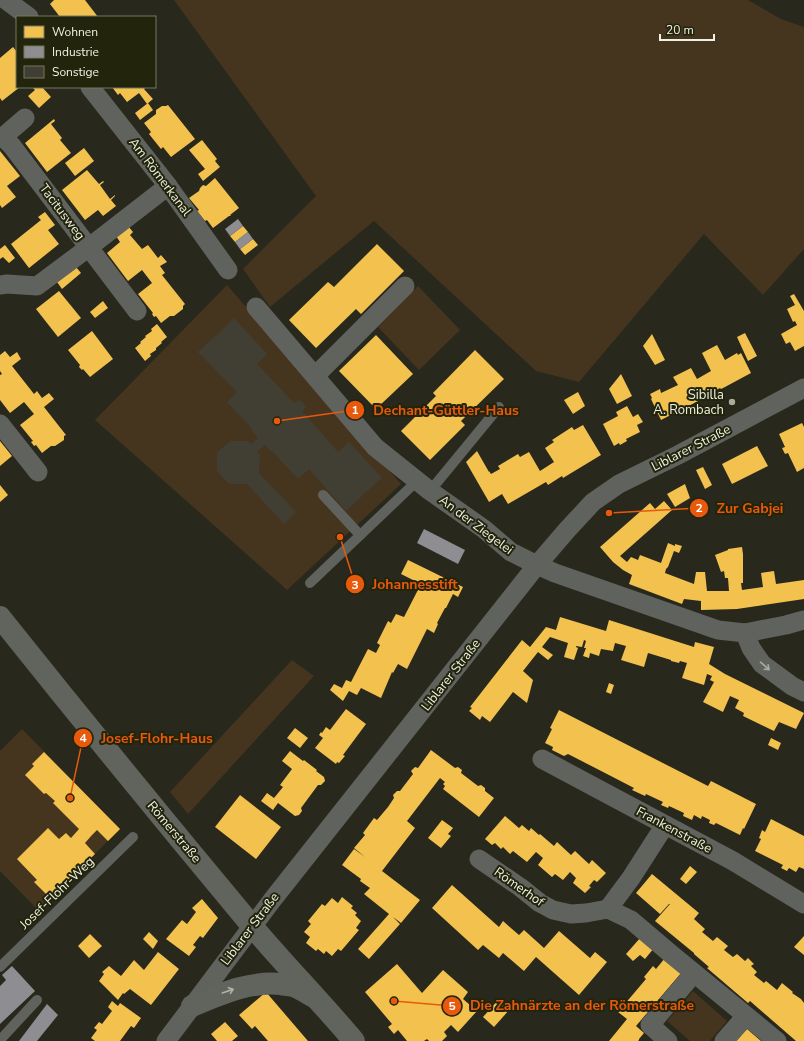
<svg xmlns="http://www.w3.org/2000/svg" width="804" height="1041" font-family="'Nunito Sans',sans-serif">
<rect width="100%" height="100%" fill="#28281c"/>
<g fill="#45351f">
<path d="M 174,0 L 748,0 L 781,19 L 804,27 L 804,249 L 763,295 L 704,234 L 579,382 L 536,371 L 374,221 L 270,307 L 243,269 L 316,196 Z"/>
<path d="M 227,285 L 401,484 L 287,590 L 95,420 Z"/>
<path d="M 418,286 L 460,330 L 419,370 L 378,327 Z"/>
<path d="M 292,660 L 314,676 L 188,814 L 170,792 Z"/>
<path d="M 22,729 L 120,829 L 38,910 L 0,871 L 0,751 Z"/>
<path d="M 693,991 L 727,1021 L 710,1041 L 690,1041 L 667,1021 Z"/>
</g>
<g fill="#f2c14e">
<path d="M 54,0 L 85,0 L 98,17 L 62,17 L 61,16 L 60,17 L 50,4 Z"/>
<path d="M 13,47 L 17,52 L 17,87 L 20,87 L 2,101 L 0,98 L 0,58 Z"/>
<path d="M 32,87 L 42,87 L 51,97 L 39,108 L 28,96 L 35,90 Z"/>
<path d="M 112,87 L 146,87 L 144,89 L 153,99 L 147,104 L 139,93 L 127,102 L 120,93 L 118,95 Z"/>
<path d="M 148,103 L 153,110 L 140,120 L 135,113 Z"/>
<path d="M 168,105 L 195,139 L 171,157 L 163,147 L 161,149 L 149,134 L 151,132 L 144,123 L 156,114 L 156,110 L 162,106 L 166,106 Z"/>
<path d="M 54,119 L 55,121 L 51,124 L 62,138 L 60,140 L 71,153 L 47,172 L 25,143 Z"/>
<path d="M 202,140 L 217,159 L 215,161 L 220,167 L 203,181 L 198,174 L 205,169 L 189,150 Z"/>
<path d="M 84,148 L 94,161 L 75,176 L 65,163 Z"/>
<path d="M 0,151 L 20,176 L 7,186 L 16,197 L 2,208 L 0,205 Z"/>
<path d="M 87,170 L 99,184 L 103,181 L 104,182 L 100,185 L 110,199 L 115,195 L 115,196 L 111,200 L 116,206 L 103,216 L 98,210 L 85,220 L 62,190 Z"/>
<path d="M 215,178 L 239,208 L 230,215 L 231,216 L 229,216 L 213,228 L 207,220 L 205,221 L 197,211 L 199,210 L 189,198 L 199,191 L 200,188 L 203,185 L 206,186 Z"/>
<path d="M 45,212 L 55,225 L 48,230 L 59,244 L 29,268 L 11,244 L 41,220 L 38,217 Z"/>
<path d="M 128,226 L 133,232 L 130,235 L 142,249 L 148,245 L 158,258 L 161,255 L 167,262 L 160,266 L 165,273 L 162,275 L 185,304 L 183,306 L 183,309 L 174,316 L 170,316 L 161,323 L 156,316 L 154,317 L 152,314 L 153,313 L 138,294 L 152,283 L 142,270 L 128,281 L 107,253 L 120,242 L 116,236 Z"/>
<path d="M 243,226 L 248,232 L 235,242 L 230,236 Z"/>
<path d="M 253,239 L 258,245 L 245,255 L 240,249 Z"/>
<path d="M 377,244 L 404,271 L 361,314 L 356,309 L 316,348 L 289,320 L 328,282 L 334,287 Z"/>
<path d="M 5,245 L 15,258 L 9,263 L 3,257 L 0,259 L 0,249 Z"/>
<path d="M 76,267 L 81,273 L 62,289 L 57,282 Z"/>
<path d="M 59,291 L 81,318 L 58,337 L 36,309 Z"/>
<path d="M 794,294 L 804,311 L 804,346 L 795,351 L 790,342 L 786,344 L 781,334 L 797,325 L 795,321 L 793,322 L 787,309 L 795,305 L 790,296 Z"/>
<path d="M 103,301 L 108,308 L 95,318 L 90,312 Z"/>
<path d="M 157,324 L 167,337 L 161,342 L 162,343 L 156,348 L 156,350 L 150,354 L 151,356 L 145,361 L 135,348 L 141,343 L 140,342 L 146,337 L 145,336 L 152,331 L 151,329 Z"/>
<path d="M 92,331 L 113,359 L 90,377 L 83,369 L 82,370 L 79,367 L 80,365 L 68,350 Z"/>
<path d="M 745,333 L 757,356 L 748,361 L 737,337 Z"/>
<path d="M 652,334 L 665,360 L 655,365 L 643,346 Z"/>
<path d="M 376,335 L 413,374 L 376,409 L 339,371 Z"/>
<path d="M 717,345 L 725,360 L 737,353 L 738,355 L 741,353 L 751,373 L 725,387 L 721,389 L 720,388 L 705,396 L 706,397 L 661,420 L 651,399 L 652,398 L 650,394 L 660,389 L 661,393 L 678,385 L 673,377 L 691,368 L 697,379 L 711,371 L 702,353 Z"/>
<path d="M 475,350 L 504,379 L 461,421 L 465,425 L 430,460 L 401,431 L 436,396 L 433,393 Z"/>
<path d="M 5,351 L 10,357 L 17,352 L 21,359 L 12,366 L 34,394 L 37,391 L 42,398 L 49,393 L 54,399 L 44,407 L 66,435 L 64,436 L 64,440 L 55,446 L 51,446 L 42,453 L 36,445 L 34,446 L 31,442 L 33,441 L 20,425 L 34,414 L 24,402 L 10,413 L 0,400 L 0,375 L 2,374 L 0,371 L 0,355 Z"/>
<path d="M 621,374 L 632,396 L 617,404 L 609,389 Z"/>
<path d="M 578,392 L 585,406 L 573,414 L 564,400 Z"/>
<path d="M 627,406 L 633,417 L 638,414 L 643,422 L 637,425 L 640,432 L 626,439 L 627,441 L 620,445 L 619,443 L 614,446 L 603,424 L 618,416 L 616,412 Z"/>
<path d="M 802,423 L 804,427 L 804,468 L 797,472 L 788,453 L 785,454 L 782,448 L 785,447 L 779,434 Z"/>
<path d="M 583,425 L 601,455 L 563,478 L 562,476 L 548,485 L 546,482 L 508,504 L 502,494 L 489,502 L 466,462 L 477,451 L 489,472 L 489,471 L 491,474 L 500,469 L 498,466 L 518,454 L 520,457 L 529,452 L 540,471 L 554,462 L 545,448 L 554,442 L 552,440 L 572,427 L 574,430 Z"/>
<path d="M 0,441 L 12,456 L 0,466 Z"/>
<path d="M 757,446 L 768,466 L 732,484 L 722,464 Z"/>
<path d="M 703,467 L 712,485 L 705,489 L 696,470 Z"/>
<path d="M 685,484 L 690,498 L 675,507 L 667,494 Z"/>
<path d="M 0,485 L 8,495 L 0,502 Z"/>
<path d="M 664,501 L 672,510 L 620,556 L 627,562 L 631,557 L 638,560 L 640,555 L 661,563 L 668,543 L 675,546 L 675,544 L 682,546 L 679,553 L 674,551 L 668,567 L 666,569 L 665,573 L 694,584 L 696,572 L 705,572 L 707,591 L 729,591 L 728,578 L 725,578 L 724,571 L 721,572 L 715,555 L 728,550 L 728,549 L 742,547 L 743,554 L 743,583 L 741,583 L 742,590 L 763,587 L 761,573 L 774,571 L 776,584 L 804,580 L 804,599 L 737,609 L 701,610 L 701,601 L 684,599 L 682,604 L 629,584 L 632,575 L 623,570 L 613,562 L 600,547 L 650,503 L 655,509 Z"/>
<path d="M 408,560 L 463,587 L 458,597 L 453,594 L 446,608 L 445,608 L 437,623 L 438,624 L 434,633 L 427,629 L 407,669 L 398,664 L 393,673 L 392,672 L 381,698 L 361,688 L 357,695 L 349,691 L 343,701 L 330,690 L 334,684 L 342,688 L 346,680 L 351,682 L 368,649 L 376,653 L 380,645 L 377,643 L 388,621 L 391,623 L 396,614 L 404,617 L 421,584 L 401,574 Z"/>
<path d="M 560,617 L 606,631 L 609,620 L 694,647 L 695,642 L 714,647 L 709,664 L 725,674 L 804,713 L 796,729 L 779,722 L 774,731 L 743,716 L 744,713 L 735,708 L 739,700 L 730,696 L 723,712 L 703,702 L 714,682 L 710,680 L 712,676 L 707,674 L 704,685 L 682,678 L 687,663 L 680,661 L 679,663 L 671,661 L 671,660 L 648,653 L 644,667 L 621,660 L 626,646 L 615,643 L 613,651 L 601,649 L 599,656 L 590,653 L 589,658 L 583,656 L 586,648 L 584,648 L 586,641 L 584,640 L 582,647 L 576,646 L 576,647 L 578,648 L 574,660 L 564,657 L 568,643 L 550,637 L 542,647 L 553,655 L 548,660 L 538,652 L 523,671 L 533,680 L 527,703 L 513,692 L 490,722 L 482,716 L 480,720 L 469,711 L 472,708 L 470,707 L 522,640 L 530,647 L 546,627 L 556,630 Z"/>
<path d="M 609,683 L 614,685 L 611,694 L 606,692 Z"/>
<path d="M 346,709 L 366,724 L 343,755 L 345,756 L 339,763 L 337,762 L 336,764 L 315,748 L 323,738 L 319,735 L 321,732 L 322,733 L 326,727 L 330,730 Z"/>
<path d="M 559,710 L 708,786 L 711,781 L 756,804 L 744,829 L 743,828 L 740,835 L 716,823 L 714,825 L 709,823 L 710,820 L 702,816 L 701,819 L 694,815 L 692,820 L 683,816 L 684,813 L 669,806 L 668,808 L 661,805 L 663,802 L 646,794 L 645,796 L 632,790 L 634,788 L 607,774 L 568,754 L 564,756 L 552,750 L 553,747 L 545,743 L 552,729 L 550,728 Z"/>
<path d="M 295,728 L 308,738 L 300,748 L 287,738 Z"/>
<path d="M 771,738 L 781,743 L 778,750 L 768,745 Z"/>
<path d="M 431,750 L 455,768 L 458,767 L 462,770 L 461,773 L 478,786 L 481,785 L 485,788 L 485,791 L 494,798 L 479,817 L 443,789 L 445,786 L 443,784 L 445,782 L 440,778 L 407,821 L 415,828 L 382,871 L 420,900 L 401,923 L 393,917 L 400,924 L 369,959 L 358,949 L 389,914 L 364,894 L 370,888 L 360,881 L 361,879 L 342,865 L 354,849 L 365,857 L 354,848 L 365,835 L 363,833 L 374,818 L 377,820 L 388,807 L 394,798 L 393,795 L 397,791 L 400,791 L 413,774 L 411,771 L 415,767 L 418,768 Z"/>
<path d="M 290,751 L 303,761 L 304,760 L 317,770 L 316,771 L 324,777 L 325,781 L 321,785 L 318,785 L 301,808 L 302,811 L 299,815 L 295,816 L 278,803 L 273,810 L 261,801 L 267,793 L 274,798 L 283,787 L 280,785 L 292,769 L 282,761 Z"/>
<path d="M 44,752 L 120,829 L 108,841 L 97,830 L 92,835 L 85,843 L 95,854 L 50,898 L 34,882 L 37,880 L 17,859 L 48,828 L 59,839 L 66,833 L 71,838 L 79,829 L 53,803 L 55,801 L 46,793 L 44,794 L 25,775 L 34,766 L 32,764 Z"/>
<path d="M 240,795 L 281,827 L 256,859 L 215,827 Z"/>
<path d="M 505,816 L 519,828 L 522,825 L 529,831 L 531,828 L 539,835 L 540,834 L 554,846 L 557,842 L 571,855 L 575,851 L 589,864 L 592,860 L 606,873 L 597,882 L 594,880 L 589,886 L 591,887 L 585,893 L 573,883 L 576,878 L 570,872 L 563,880 L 555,874 L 552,877 L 538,865 L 543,858 L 536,852 L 527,862 L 513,851 L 510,854 L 503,847 L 501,849 L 495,843 L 492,845 L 485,839 Z"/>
<path d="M 771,819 L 804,836 L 804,869 L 799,867 L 796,872 L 789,868 L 787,871 L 781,868 L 783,865 L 755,851 L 761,839 L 759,838 L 762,830 L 765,832 Z"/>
<path d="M 442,820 L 453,828 L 448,834 L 451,836 L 441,848 L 428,838 Z"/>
<path d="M 690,866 L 697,872 L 686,884 L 680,879 Z"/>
<path d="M 652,874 L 699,913 L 694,919 L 705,929 L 702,932 L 713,941 L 717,937 L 728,946 L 724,950 L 733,957 L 737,954 L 745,961 L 748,958 L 754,964 L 751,966 L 757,972 L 754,975 L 764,983 L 766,981 L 777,990 L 782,983 L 793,992 L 792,993 L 801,999 L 804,1003 L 804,1041 L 796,1041 L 750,1001 L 748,1003 L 707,968 L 709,967 L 694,954 L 694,953 L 655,921 L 670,904 L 669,904 L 660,914 L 636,893 Z"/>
<path d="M 452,885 L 499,927 L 503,921 L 519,935 L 524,930 L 544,948 L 559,931 L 590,958 L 595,952 L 607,962 L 579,995 L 536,957 L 524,971 L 503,953 L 499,958 L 483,945 L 478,950 L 432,908 Z"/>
<path d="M 342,897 L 353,906 L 351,908 L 357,913 L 355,915 L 361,921 L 356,928 L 359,930 L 341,951 L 338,949 L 332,956 L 326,951 L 324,954 L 318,949 L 316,951 L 306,943 L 310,937 L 304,932 L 311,924 L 308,921 L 322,904 L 325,906 L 332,898 L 338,903 Z"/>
<path d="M 202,899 L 218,918 L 203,938 L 200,936 L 193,945 L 196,947 L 189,956 L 166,939 L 182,920 L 187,924 L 196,912 L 192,908 Z"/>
<path d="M 149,932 L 158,941 L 153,949 L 143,939 Z"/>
<path d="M 90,934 L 102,946 L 89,958 L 78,946 Z"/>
<path d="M 804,936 L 804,955 L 794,947 Z"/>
<path d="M 641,937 L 654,948 L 645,959 L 640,955 L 633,961 L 626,954 Z"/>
<path d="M 158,952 L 179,969 L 151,1005 L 130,989 L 124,994 L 123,993 L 118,1000 L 99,981 L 104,974 L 102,972 L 109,966 L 121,976 L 134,960 L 144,970 Z"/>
<path d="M 665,958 L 682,972 L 636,1026 L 644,1033 L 639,1039 L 639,1040 L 638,1041 L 609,1041 L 627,1019 L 618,1012 L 646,979 L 644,977 L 653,966 L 656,969 Z"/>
<path d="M 397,964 L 422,993 L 443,970 L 468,992 L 463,999 L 477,1011 L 458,1032 L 451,1025 L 444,1032 L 447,1036 L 442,1041 L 429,1041 L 427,1039 L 424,1041 L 407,1041 L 398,1030 L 394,1034 L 388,1027 L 392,1024 L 365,992 Z"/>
<path d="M 266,992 L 308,1041 L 268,1041 L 255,1026 L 252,1029 L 239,1015 Z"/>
<path d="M 499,999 L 510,1009 L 494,1027 L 483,1017 Z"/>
<path d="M 112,1001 L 118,1006 L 120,1003 L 141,1018 L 134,1028 L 131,1026 L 120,1041 L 95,1041 L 91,1038 L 97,1030 L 94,1028 L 99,1022 L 102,1024 L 112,1011 L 108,1007 Z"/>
<path d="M 225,1022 L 238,1036 L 232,1041 L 217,1041 L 211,1034 Z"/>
<path d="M 747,1029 L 761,1041 L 736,1041 Z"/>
</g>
<g fill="#8d8d92">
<path d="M 238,219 L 243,226 L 230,236 L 225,229 Z"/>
<path d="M 248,232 L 253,239 L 240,249 L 235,242 Z"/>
<path d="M 424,529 L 465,550 L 458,564 L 417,543 Z"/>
<path d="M 12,966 L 35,991 L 0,1024 L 0,986 L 6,980 L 2,975 Z"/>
<path d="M 47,1004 L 58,1015 L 37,1041 L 19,1041 Z"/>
</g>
<path fill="#413f34" d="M 234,318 L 267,354 L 257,364 L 262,369 L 294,403 L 299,400 L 303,403 L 306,407 L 302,411 L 338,452 L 349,442 L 382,478 L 366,492 L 365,492 L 362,495 L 362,496 L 346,511 L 309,469 L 298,479 L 272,451 L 271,451 L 265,445 L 257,452 L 260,454 L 259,472 L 259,473 L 296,512 L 284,524 L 247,484 L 229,484 L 217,471 L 217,453 L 230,441 L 248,441 L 251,444 L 258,438 L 252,431 L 253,430 L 227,402 L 237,392 L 198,352 L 215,336 L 215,337 Z"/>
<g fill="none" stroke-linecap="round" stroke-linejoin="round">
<g stroke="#5f625d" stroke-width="10">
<path d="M 430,491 L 499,407"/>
<path d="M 323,495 L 360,535"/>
<path d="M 310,583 L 417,481"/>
<path d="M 0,967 L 133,837"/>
<path d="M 0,1040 L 37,1000"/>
</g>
<g stroke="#5f625d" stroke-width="19">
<path d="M 6,0 L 29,17"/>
<path d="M 90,87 L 168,186 L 228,270"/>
<path d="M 25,118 L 3,137 L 12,146 L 137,311"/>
<path d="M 0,285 L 7,284 L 37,286 L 88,248 L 168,186"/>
<path d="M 256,307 L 375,447 L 430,491 L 484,529 L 511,552 L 537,565 L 555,573 L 718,630 L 745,633 L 786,625 L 804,620"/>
<path d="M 315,376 L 405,286"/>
<path d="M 0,424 L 38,472"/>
<path d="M 745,633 L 751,648 L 762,664 L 792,686 L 804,692"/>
<path d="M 542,759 L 733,861 L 804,904"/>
<path d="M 479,859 L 520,887 L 540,903 L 553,910 L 571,914 L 586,913 L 608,909 L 631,920 L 671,954 L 777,1041"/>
<path d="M 608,909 L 631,878 L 665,825"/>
<path d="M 166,1041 L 273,899 L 537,565 L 567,530 L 593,502 L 619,484 L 678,455 L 804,388"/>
<path d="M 668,1041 L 650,1025 L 694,973"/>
<path d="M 724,1041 L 746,1016"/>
</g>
<g stroke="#61645d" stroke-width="22">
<path d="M 0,617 C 83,721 167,824 252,926 C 285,965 321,1002 354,1041"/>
<path d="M 192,1006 C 221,994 249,981 281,984 C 285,985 290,985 293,986 C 300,988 306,993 312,996"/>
</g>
</g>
<defs><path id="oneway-shaft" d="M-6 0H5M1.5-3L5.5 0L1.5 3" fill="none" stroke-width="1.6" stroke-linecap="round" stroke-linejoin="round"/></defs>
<use stroke="#a7aaa0" href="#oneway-shaft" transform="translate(765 666) rotate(41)"/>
<use stroke="#afb2a6" href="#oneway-shaft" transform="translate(228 991) rotate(-19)"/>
<circle fill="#a9ab9d" stroke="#22240c" stroke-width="1.5" cx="732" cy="402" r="4"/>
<g text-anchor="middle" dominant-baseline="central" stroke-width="4" stroke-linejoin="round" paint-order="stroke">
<g font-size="13" fill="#eff1e2" stroke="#22240c">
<text transform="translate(160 177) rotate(53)">Am Römerkanal</text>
<text transform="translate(62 212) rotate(53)">Tacitusweg</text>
<text transform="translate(691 448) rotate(-27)">Liblarer Straße</text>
<text transform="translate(476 525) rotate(37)">An der Ziegelei</text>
<text transform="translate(451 675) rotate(-52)">Liblarer Straße</text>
<text transform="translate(674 830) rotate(28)">Frankenstraße</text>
<text transform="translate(174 832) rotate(50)">Römerstraße</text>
<text transform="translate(519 887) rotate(35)">Römerhof</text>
<text transform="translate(57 893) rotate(-44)">Josef-Flohr-Weg</text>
<text transform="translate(250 929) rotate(-53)">Liblarer Straße</text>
</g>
<g font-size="13" fill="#eff1e2" stroke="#22240c" text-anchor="end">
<text x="724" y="395">Sibilla<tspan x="724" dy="15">A. Rombach</tspan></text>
</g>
</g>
<path fill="none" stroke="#e8590c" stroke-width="1.5" d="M277 421L355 410M609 513L699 508M340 537L355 584M70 798L83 738M394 1001L452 1006"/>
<g fill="#e8590c" stroke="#22240c" stroke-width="1.5">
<circle cx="277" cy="421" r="4"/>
<circle cx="609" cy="513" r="4"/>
<circle cx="340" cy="537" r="4"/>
<circle cx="70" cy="798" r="4"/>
<circle cx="394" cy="1001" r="4"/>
<circle cx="355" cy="410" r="10"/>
<circle cx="699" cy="508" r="10"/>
<circle cx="355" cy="584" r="10"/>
<circle cx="83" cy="738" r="10"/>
<circle cx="452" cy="1006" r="10"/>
</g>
<g font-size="12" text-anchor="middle" font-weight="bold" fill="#fff">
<text x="355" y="414">1</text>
<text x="699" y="512">2</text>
<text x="355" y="589">3</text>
<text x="83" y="742">4</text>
<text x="452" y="1010">5</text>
</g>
<g font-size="14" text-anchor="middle" font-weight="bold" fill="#e8590c" stroke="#22240c" stroke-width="4" stroke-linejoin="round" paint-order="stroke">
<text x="446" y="415">Dechant-Güttler-Haus</text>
<text x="750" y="513">Zur Gabjei</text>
<text x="415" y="589">Johannesstift</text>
<text x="157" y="743">Josef-Flohr-Haus</text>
<text x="582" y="1010">Die Zahnärzte an der Römerstraße</text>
</g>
<rect x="16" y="16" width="140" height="72" fill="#22240c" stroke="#747662"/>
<rect x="24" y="26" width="20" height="12" fill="#f2c14e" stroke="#747662"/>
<text x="52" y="36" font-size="12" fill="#eff1e2">Wohnen</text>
<rect x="24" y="46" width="20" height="12" fill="#8d8d92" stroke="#747662"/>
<text x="52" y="56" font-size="12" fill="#eff1e2">Industrie</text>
<rect x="24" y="66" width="20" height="12" fill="#413f34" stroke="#747662"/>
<text x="52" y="76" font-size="12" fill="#eff1e2">Sonstige</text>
<path d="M660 34v6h54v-6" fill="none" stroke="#eff1e2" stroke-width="2"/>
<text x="666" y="34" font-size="12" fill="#eff1e2" stroke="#22240c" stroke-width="3" paint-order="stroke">20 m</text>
</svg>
